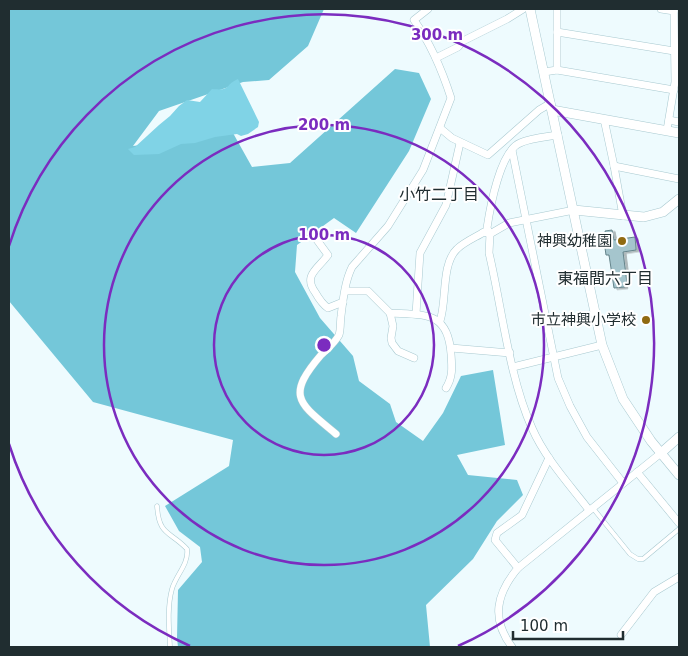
<svg xmlns="http://www.w3.org/2000/svg" width="688" height="656" font-family="'DejaVu Sans','Noto Sans JP',sans-serif">
<defs>
<filter id="shadow"><feDropShadow dx="3" dy="1.5" stdDeviation="0" flood-color="#0004"/></filter>
</defs>
<rect width="100%" height="100%" fill="#eefbfe"/>
<path fill="#74c7d9" d="M 9,9 L 324,9 L 308,46 L 269,80 L 243,82 L 159,111 L 133,146 L 233,133 L 252,167 L 290,163 L 395,69 L 419,73 L 431,99 L 409,151 L 356,233 L 334,218 L 297,245 L 295,272 L 320,318 L 353,356 L 359,381 L 390,404 L 396,422 L 423,441 L 443,413 L 461,376 L 493,370 L 505,445 L 457,455 L 468,475 L 517,480 L 523,495 L 497,521 L 473,559 L 426,605 L 430,647 L 178,647 L 177,638 L 178,590 L 202,562 L 200,547 L 179,531 L 165,506 L 229,466 L 233,440 L 93,402 L 9,301 Z"/>
<path fill="#80d3e6" d="M 238,79 L 259,122 L 258,127 L 248,134 L 241,136 L 237,134 L 215,137 L 195,143 L 181,144 L 159,154 L 134,155 L 128,149 L 135,147 L 159,125 L 170,116 L 179,106 L 187,100 L 200,102 L 212,89 C 232,91 224,85 238,79 Z"/>
<path fill="#a5c5cd" stroke="#65848b" filter="url(#shadow)" d="M 612,230 L 614,240 L 635,237 L 636,248 L 636,250 L 623,252 L 627,283 L 624,284 L 625,287 L 614,288 L 609,255 L 606,255 L 604,241 L 607,241 L 605,231 Z"/>
<g fill="none" stroke-linecap="round" stroke-linejoin="round">
<defs>
<g id="service">
<path d="M 157,506 C 159,536 170,531 187,549 C 189,564 176,575 172,589 C 167,607 169,628 170,647"/>
<path d="M 592,507 L 630,554 L 638,559 L 643,559 L 679,529"/>
</g>
<g id="minor">
<path d="M 557,9 L 557,70"/>
<path d="M 661,9 L 674,11"/>
<path d="M 557,32 L 674,51"/>
<path d="M 436,58 L 458,47 L 463,41 L 507,19 L 523,9"/>
<path d="M 544,72 L 557,70 L 674,90"/>
<path d="M 604,119 L 614,166 L 623,216"/>
<path d="M 669,120 L 679,122"/>
<path d="M 440,128 L 452,138 L 488,155 L 539,110 L 551,103"/>
<path d="M 667,130 L 675,82 L 674,9"/>
<path d="M 558,135 C 546,137 531,138 520,143 C 500,151 490,208 487,228 L 490,234 L 489,253 C 502,308 509,377 532,428 C 545,458 569,484 589,510"/>
<path d="M 512,150 L 558,378 L 570,406 L 587,437 L 623,483"/>
<path d="M 614,166 L 679,179"/>
<path d="M 317,240 L 328,255 C 318,269 303,275 315,292 C 319,299 322,304 328,308 L 343,302"/>
<path d="M 346,291 L 368,291 L 390,313 C 425,315 448,311 451,354 C 452,367 453,377 446,388"/>
<path d="M 390,313 L 393,326 L 391,338 L 392,343 L 398,351 L 414,358"/>
<path d="M 416,314 L 420,253 L 446,205 L 460,143"/>
<path d="M 440,321 C 447,301 441,264 457,249 C 464,242 476,237 484,232 L 490,234 L 509,223 L 574,210"/>
<path d="M 451,348 L 510,353"/>
<path d="M 513,367 L 602,345"/>
<path d="M 336,434 C 299,403 285,397 321,355 C 327,349 335,343 339,335 C 341,329 340,321 341,316 C 343,300 345,281 352,267 L 388,226 L 423,170 L 451,98 C 442,70 431,44 414,20 L 428,9"/>
<path d="M 637,472 L 679,523"/>
<path d="M 518,568 L 495,540 L 497,533 L 522,515 L 549,458"/>
<path d="M 621,635 L 654,592 L 679,577"/>
<path d="M 512,647 C 491,619 496,594 518,568 L 661,453"/>
</g>
<g id="tertiary">
<path d="M 530,9 L 602,345 L 623,399 L 651,441 L 679,475"/>
<path d="M 552,110 L 679,133"/>
<path d="M 574,210 L 644,217 L 663,212 L 679,199"/>
<path d="M 661,453 L 679,437"/>
</g>
</defs>
<use href="#service" stroke="#a8c9d0" stroke-width="5"/>
<use href="#minor" stroke="#a8c9d0" stroke-width="8"/>
<use href="#tertiary" stroke="#a8c9d0" stroke-width="10"/>
<use href="#service" stroke="#fff" stroke-width="4"/>
<use href="#minor" stroke="#fff" stroke-width="7"/>
<use href="#tertiary" stroke="#fff" stroke-width="9"/>
</g>
<g fill="none" stroke="#7b2cbf" stroke-width="2.5">
<circle cx="324" cy="345" r="110"/>
<circle cx="324" cy="345" r="220"/>
<path d="M190 646A330 330 0 0 1 9 444M9 246A330 330 0 1 1 458 646"/>
</g>
<g fill="#906a11" stroke="#fff" stroke-width="2">
<circle cx="622" cy="241" r="5"/>
<circle cx="646" cy="320" r="5"/>
</g>
<g text-anchor="middle" dominant-baseline="central" stroke-width="4" stroke-linejoin="round" paint-order="stroke">
<g font-size="15" fill="#202d30" stroke="#fff" text-anchor="end">
<text x="612" y="241">神興幼稚園</text>
<text x="636" y="320">市立神興小学校</text>
</g>
<g font-size="16" fill="#202d30" stroke="#fff">
<text x="439" y="194">小竹二丁目</text>
<text x="605" y="278">東福間六丁目</text>
</g>
</g>
<circle cx="324" cy="345" r="8" fill="#7b2cbf" stroke="#fff" stroke-width="2.5"/>
<g font-size="15" text-anchor="middle" font-weight="bold" fill="#7b2cbf" stroke="#fff" stroke-width="4" stroke-linejoin="round" paint-order="stroke">
<text x="437" y="40">300 m</text>
<text x="324" y="130">200 m</text>
<text x="324" y="240">100 m</text>
</g>
<rect width="688" height="656" fill="none" stroke="#202d30" stroke-width="20"/>
<path d="M513 631v8h110v-8" fill="none" stroke="#202d30" stroke-width="2.5"/>
<text x="520" y="631" font-size="15" fill="#202d30" stroke="#ffffff" stroke-width="4" paint-order="stroke">100 m</text>
</svg>
